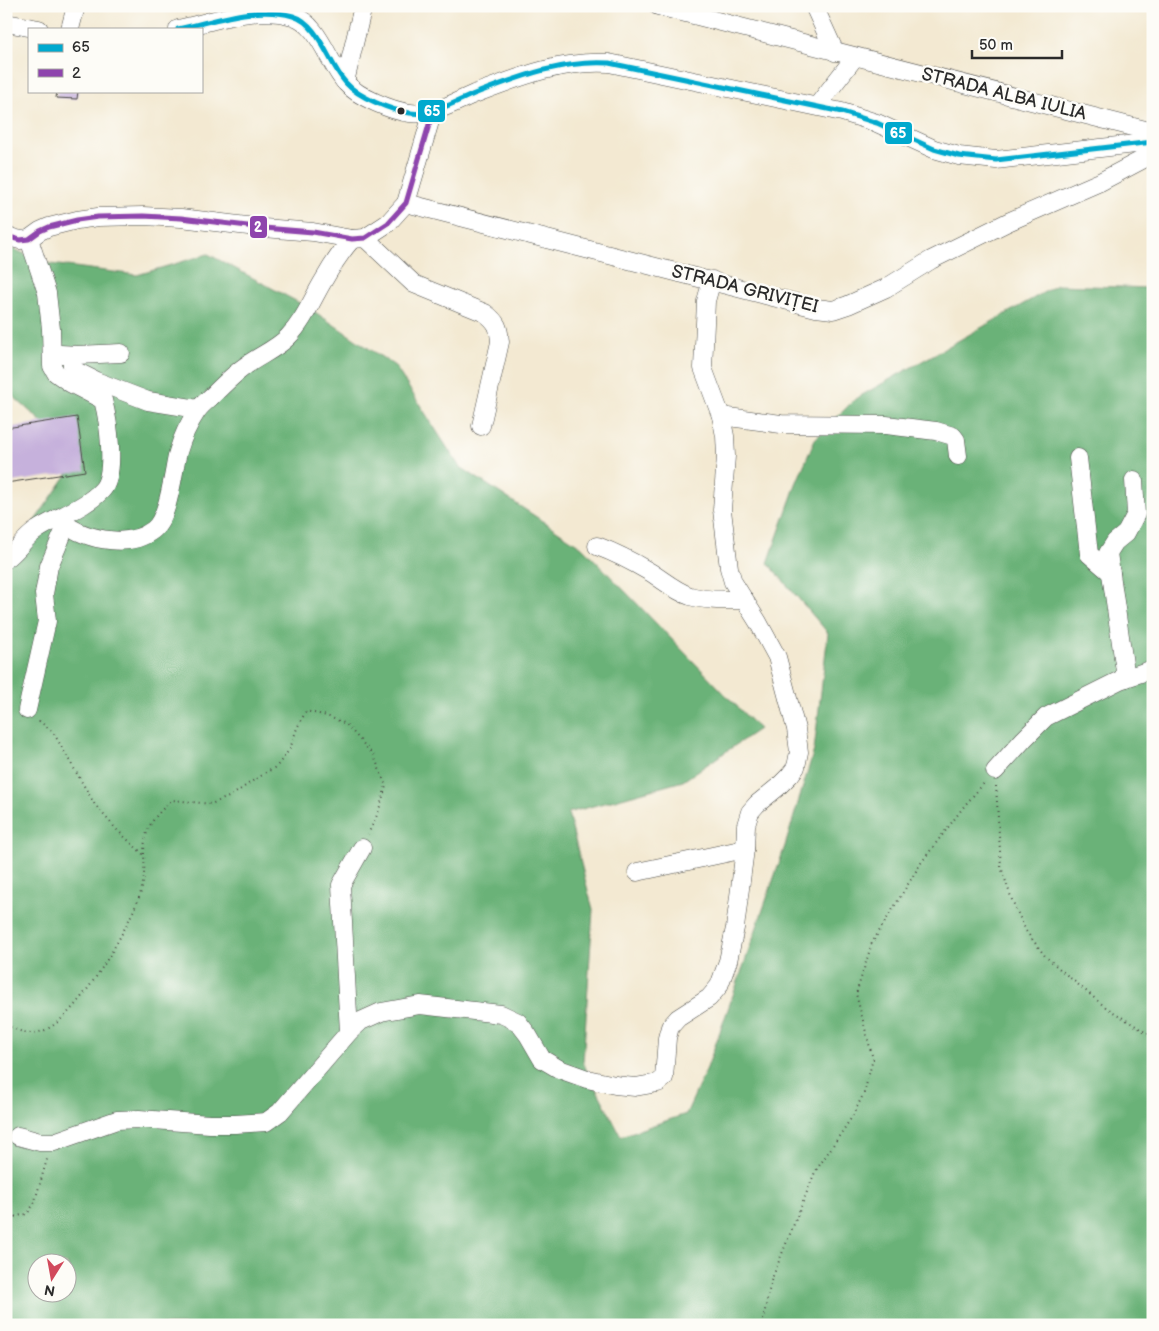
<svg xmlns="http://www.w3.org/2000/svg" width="1159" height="1331" font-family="'Balsamiq Sans',sans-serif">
<rect width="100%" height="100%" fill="#fdfcf7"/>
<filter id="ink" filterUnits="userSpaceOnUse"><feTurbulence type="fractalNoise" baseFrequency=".02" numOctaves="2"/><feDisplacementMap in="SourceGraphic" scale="10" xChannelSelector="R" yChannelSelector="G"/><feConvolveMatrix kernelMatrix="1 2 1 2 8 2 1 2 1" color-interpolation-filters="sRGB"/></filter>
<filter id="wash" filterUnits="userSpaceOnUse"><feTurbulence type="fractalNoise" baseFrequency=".0096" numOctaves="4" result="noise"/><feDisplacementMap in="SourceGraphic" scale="20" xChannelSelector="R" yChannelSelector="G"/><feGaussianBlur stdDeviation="1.12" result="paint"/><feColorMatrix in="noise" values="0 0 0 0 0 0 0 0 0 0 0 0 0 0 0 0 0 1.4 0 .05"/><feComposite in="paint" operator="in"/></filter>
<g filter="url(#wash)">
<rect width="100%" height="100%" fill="#f3e9d2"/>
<path fill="#6ab278" stroke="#4a6e52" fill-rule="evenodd" d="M 6,245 L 43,263 L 137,275 L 208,254 L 309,308 L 395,366 L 459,466 L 582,547 L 759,729 L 683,781 L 568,813 L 593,910 L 583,1063 L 621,1136 L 686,1114 L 707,1068 L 743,967 L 785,846 L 814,750 L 828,633 L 768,563 L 796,484 L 815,439 L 855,399 L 1057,285 L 1153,288 L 1153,1325 L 6,1325 L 6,562 L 80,456 L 6,390 ZM 38,1264 L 68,1264 L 68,1294 L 38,1294 Z"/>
<g id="blocks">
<g fill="#c6b1dc">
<path d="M 57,91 L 78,91 L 77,99 L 56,98 Z"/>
<path d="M 77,417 L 85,471 L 6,483 L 6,428 Z"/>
</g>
</g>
</g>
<g filter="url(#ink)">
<use href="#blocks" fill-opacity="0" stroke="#494844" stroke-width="1"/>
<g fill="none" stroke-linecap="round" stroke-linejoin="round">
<defs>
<g id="minor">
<path d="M 658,6 L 1153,132"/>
<path d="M 814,6 L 835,52"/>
<path d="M 6,23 L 39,29"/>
<path d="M 70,29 L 76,6"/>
<path d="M 178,29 C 215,21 255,5 293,16 C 319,23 329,65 346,83 C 358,97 392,111 410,113 C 432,116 455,102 474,94 C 519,77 561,60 609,63 L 842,112 L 877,123 L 934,149 L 959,156 L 996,160 L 1153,142"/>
<path d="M 345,82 L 363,6"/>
<path d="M 817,106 L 855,57"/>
<path d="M 406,203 L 816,308 L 833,310 L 848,305 L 886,288 L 931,260 L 1008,222 L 1100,182 L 1153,154"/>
<path d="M 6,236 L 20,240 L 29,239 L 40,231 L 49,227 L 77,220 L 98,217 L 143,216 L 181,218 L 264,228 L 313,232 L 352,239 L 365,238 L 388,223 L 406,203 L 433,111"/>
<path d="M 365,238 L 414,284 L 485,313 C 497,322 499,327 500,342 L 481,426"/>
<path d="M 60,354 L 78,355 L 121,353"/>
<path d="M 72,355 L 72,366 L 74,370 L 96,381 L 148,401 L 198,409"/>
<path d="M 721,416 L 781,424 L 886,425 L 936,431 L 953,436 L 956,440 L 958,456"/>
<path d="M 1078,458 L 1089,554 L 1111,573"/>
<path d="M 58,518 C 80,539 127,550 153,530 C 169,518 173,472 178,452 C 182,438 189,423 197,411 C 201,405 208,400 213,395 C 223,385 233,375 244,367 C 258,356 275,350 288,337 C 303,322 311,302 322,283 C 331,267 340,253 352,239"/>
<path d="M 597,546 C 616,553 633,562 650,572 C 663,580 675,591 690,596 C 707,601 727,600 745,600"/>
<path d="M 6,559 C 18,551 24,538 37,530 C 57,517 85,508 102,490 C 117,474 108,419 103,400 L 70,383 L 56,373 L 52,366 L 51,329 L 47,293 L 29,239"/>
<path d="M 1126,678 L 1108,553 L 1115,542 L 1126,533 L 1136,514 L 1134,480"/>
<path d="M 27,710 L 47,621 L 44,594 L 49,566 L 66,526"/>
<path d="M 995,771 L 1024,739 L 1046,717 L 1120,680 L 1153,669"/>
<path d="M 637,872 L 745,849"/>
<path d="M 349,1032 L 341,885 L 362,848"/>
<path d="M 18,1136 L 40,1142 L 54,1142 L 117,1120 L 139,1119 L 210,1124 L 235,1124 L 266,1122 L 280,1112 L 349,1032 L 361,1021 L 381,1012 L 420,1005 L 501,1014 L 518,1022 L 528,1035 L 542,1059 L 559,1069 L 587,1079 L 615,1085 L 635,1087 L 658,1083 L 664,1078 L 667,1038 L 670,1027 L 678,1018 L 709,998 L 719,986 L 728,961 L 735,928 L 745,849 L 746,825 L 750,812 L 757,804 L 778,787 L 790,775 L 796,767 L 799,752 L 796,729 L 777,657 L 758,622 L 733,582 L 729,568 L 722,510 L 726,456 L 725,436 L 721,416 L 703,368 L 706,301 L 712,280"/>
</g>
</defs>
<use href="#minor" stroke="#494844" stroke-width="19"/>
<g stroke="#494844" stroke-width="2" stroke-dasharray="1 4" stroke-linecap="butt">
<path d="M 996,786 L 1001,867 L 1012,900 L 1026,931 L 1045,956 L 1069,977 L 1104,1006 L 1153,1037"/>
<path d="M 144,854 C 144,827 154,817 172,800 L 211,804 L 231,796 L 254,780 L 277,766 L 290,749 L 297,728 L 306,711 L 327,716 L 346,724 L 374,756 L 386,786 L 378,813 L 368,834"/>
<path d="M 6,1025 C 16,1030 27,1035 39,1032 C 74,1025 125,933 138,900 C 144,886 145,871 144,855 L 116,829 L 95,805 L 53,732 L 38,720"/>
<path d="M 6,1213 L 13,1217 L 27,1214 L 34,1204 L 48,1156"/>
<path d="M 762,1325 L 771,1281 L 815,1172 L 852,1117 L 864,1093 L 873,1059 L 856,994 L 872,943 L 921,863 L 965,805 L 986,781"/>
</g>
<use href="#minor" stroke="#fff" stroke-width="18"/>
<defs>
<path id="bus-1" d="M 178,29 C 215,21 255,5 293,16 C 319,23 329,65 346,83 C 358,97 392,111 410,113 C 432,116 455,102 474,94 C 519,77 561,60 609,63 L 842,112 L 877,123 L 934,149 L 959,156 L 996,160 L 1153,142"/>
<path id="bus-2" d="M 6,236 L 20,240 L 29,239 L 40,231 L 49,227 L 77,220 L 98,217 L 143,216 L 181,218 L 264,228 L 313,232 L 352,239 L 365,238 L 388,223 L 406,203 L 433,111"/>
</defs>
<use href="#bus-1" stroke="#fdfcf7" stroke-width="9"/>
<use href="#bus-2" stroke="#fdfcf7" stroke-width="9"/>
<use href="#bus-1" stroke="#00a9ce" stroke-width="5"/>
<use href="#bus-2" stroke="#8e44ad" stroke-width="5"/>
</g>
</g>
<circle fill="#2b2b2b" stroke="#fdfcf7" stroke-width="2" cx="401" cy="111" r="4.5"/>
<g text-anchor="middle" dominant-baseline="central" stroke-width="5" stroke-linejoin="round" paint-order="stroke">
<g font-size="18" fill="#2b2b2b" stroke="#fdfcf7">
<text transform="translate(1004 94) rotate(14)">STRADA ALBA IULIA</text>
<text transform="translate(745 289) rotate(14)">STRADA GRIVIȚEI</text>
</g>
</g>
<g stroke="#fdfcf7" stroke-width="2">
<rect x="417" y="99" width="29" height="24" rx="5" fill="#00a9ce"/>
<rect x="884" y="121" width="29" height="24" rx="5" fill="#00a9ce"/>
<rect x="249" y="215" width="19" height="24" rx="5" fill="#8e44ad"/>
</g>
<g font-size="14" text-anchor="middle" font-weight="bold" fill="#fff">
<text x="432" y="116">65</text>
<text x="898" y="138">65</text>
<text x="258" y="232">2</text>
</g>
<rect width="1159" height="1331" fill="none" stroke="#fdfcf7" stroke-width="25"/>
<rect x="28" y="28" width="175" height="65" fill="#fdfcf7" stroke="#a9a8a5"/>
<rect x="38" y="44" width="25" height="8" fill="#00a9ce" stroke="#a9a8a5"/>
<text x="72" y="52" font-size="15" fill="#2b2b2b">65</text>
<rect x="38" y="69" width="25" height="8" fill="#8e44ad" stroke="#a9a8a5"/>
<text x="72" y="78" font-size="15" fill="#2b2b2b">2</text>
<g transform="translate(52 1278) rotate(191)"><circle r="24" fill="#fdfcf7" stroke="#a9a8a5"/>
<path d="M0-4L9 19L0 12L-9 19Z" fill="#d1495b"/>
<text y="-8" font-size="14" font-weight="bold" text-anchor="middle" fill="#2b2b2b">N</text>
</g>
<path d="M972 50v8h90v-8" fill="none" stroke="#2b2b2b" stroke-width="2.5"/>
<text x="979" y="50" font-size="15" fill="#2b2b2b" stroke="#fdfcf7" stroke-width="4" paint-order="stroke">50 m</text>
</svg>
